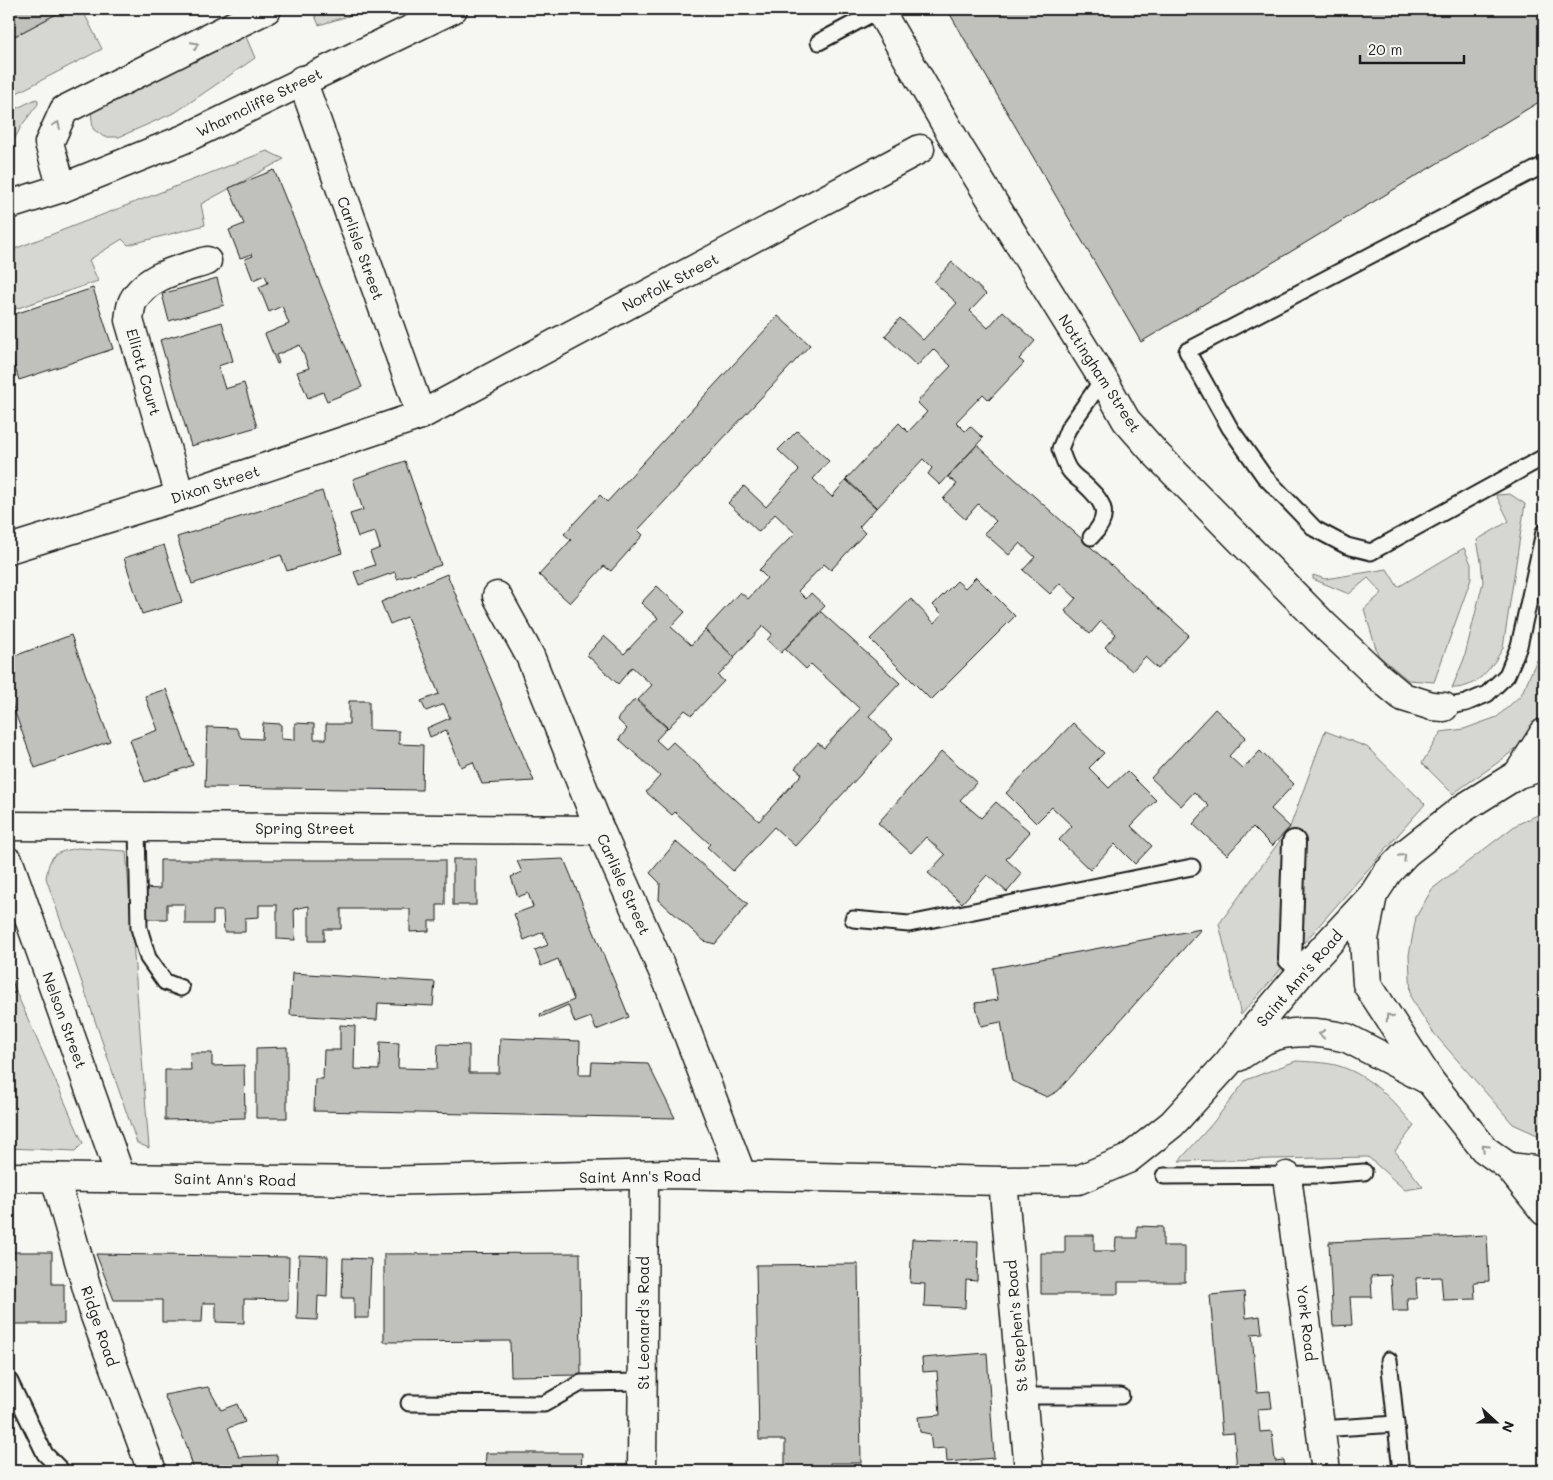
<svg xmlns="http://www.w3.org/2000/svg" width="1553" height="1480" font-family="Mali,sans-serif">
<rect width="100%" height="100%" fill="#f6f6f2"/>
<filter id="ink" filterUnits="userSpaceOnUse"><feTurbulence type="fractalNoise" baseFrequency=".02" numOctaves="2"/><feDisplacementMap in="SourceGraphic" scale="10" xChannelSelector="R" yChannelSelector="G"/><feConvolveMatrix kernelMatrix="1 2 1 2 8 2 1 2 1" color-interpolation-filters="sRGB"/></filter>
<g filter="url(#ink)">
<g fill="#d6d6d2" stroke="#797977">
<path d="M 66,9 L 82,9 L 102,49 L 9,97 L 9,39 Z"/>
<path d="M 312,9 L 371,9 L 319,25 Z"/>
<path d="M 244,32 L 255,58 L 176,112 L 119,137 L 104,137 L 93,129 L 91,111 Z"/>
<path d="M 36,99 L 38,100 L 38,104 L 22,125 L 9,149 L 9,112 Z"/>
<path d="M 267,151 L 284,159 L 201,204 L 205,225 L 128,245 L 122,239 L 89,260 L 98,281 L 9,311 L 9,251 Z"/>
<path d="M 1510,494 L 1525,504 L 1503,648 C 1492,667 1477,689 1452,688 L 1464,659 L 1483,582 L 1481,561 L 1477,540 L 1509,521 L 1496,495 Z"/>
<path d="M 1464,548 L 1471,564 L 1471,579 L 1434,682 L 1408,680 L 1378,655 L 1364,609 L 1382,593 L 1368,578 L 1349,594 L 1313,579 L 1313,575 L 1325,579 L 1387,569 L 1398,587 Z"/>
<path d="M 1544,646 L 1544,710 C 1530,748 1484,770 1453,794 L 1422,763 L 1441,732 L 1464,729 L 1497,717 L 1521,695 L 1537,660 L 1542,655 Z"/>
<path d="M 1325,731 L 1367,747 L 1425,804 L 1241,1015 L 1219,924 L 1290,827 Z"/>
<path d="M 1544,812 L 1544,1138 L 1513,1124 L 1432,1031 L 1411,998 L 1409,955 L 1416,917 L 1432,889 L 1516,825 Z"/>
<path d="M 78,848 L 126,851 L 149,1148 L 137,1143 L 46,878 C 50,853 54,853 78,848 Z"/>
<path d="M 16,992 L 83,1143 L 75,1151 L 9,1148 L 9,995 Z"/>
<path d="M 1296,1061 C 1310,1062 1326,1062 1339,1066 C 1371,1076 1394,1101 1414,1126 L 1395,1151 L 1423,1187 L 1405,1190 L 1368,1157 L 1179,1161 L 1212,1124 L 1246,1080 Z"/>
</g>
<g fill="#c0c0bd" stroke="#1c1c1c">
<path d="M 9,9 L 66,9 L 9,39 Z"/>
<path d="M 947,9 L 1544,9 L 1544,99 L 1141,342 Z"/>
<path d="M 274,170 L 362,387 L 327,401 L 323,392 L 308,398 L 297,372 L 309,368 L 300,345 L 276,355 L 279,363 L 277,364 L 265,334 L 289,324 L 282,306 L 269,312 L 259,287 L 268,283 L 265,275 L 253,280 L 245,259 L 253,256 L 252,254 L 240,258 L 229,230 L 244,224 L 229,188 Z"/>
<path d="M 952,262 L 986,294 L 970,311 L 988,328 L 1003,311 L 1035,341 L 1019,359 L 1024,363 L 989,400 L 983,394 L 956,422 L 965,431 L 970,426 L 983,438 L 940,485 L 928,474 L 932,468 L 923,459 L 877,508 L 846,479 L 899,423 L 908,432 L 927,412 L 917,402 L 951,366 L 933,349 L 917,366 L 885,336 L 900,318 L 923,340 L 957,303 L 934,282 Z"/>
<path d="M 217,278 L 224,305 L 169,321 L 162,294 Z"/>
<path d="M 93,288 L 113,349 L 19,380 L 9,348 L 9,316 Z"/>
<path d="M 778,316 L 810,345 L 638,530 L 643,535 L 611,571 L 604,566 L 570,603 L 539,575 L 571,540 L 564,534 L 600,495 L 607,502 Z"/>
<path d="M 222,322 L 233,361 L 218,366 L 225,389 L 244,383 L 257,427 L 191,446 L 160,340 Z"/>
<path d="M 797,431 L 829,461 L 813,479 L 832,497 L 846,480 L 876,508 L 859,527 L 865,533 L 831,570 L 824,564 L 798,591 L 806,599 L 811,593 L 825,606 L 781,653 L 767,640 L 772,634 L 763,626 L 734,657 L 705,630 L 740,592 L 748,599 L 767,578 L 759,570 L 795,533 L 775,514 L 759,532 L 728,503 L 744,486 L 766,507 L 799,470 L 778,450 Z"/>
<path d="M 977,445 L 1189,635 L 1158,669 L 1145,657 L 1132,671 L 1105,647 L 1116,634 L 1101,621 L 1090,634 L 1065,611 L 1076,598 L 1060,583 L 1050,594 L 1023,570 L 1035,557 L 1020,543 L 1009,555 L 984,533 L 996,521 L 978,504 L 965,519 L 943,499 L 957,484 L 948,477 Z"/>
<path d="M 405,461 L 441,565 L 397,579 L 395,572 L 359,585 L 354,572 L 375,565 L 370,552 L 380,548 L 375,532 L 358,537 L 350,514 L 363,510 L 353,479 Z"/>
<path d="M 322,491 L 342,553 L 287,571 L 281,555 L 192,584 L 177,537 Z"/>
<path d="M 9,501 L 14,519 L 9,520 Z"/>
<path d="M 164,545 L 182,602 L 142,614 L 124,558 Z"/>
<path d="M 447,574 L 534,781 L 482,784 L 473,762 L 461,767 L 446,730 L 430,737 L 427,728 L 450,718 L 444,704 L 426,711 L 421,701 L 439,694 L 407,617 L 390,624 L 381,602 Z"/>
<path d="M 976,577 L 1015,616 L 931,700 L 870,639 L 911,599 L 934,623 L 942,614 L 933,605 L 957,581 L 965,588 Z"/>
<path d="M 657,586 L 685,612 L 671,627 L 691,645 L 705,630 L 735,658 L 718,676 L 724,681 L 692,715 L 685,710 L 668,728 L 638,700 L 652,685 L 632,667 L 618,684 L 587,655 L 604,636 L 624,654 L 658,618 L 641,603 Z"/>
<path d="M 821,612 L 900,683 L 869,716 L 893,739 L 795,846 L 774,827 L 733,871 L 707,847 L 710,844 L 675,812 L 672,815 L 646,792 L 660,776 L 619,739 L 627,729 L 617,719 L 635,699 L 667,728 L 656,740 L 666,749 L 673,742 L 759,821 L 802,774 L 795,768 L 818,743 L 824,748 L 860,709 L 811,664 L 806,669 L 785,649 Z"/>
<path d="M 71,635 L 110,741 L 35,768 L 9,696 L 9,658 Z"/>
<path d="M 166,689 L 193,765 L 145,782 L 130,740 L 158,730 L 145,696 Z"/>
<path d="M 349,701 L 369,701 L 369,730 L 399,731 L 399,744 L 423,745 L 422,790 L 205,787 L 207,727 L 236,728 L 241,738 L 262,739 L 263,723 L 281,724 L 281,739 L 295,740 L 295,723 L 314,724 L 314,739 L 326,739 L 326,724 L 349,724 Z"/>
<path d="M 1215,709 L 1246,737 L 1229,756 L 1243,769 L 1260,751 L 1294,784 L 1271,809 L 1290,827 L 1272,846 L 1253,827 L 1227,855 L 1193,824 L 1209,806 L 1194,792 L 1181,806 L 1151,778 Z"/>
<path d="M 1073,723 L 1104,753 L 1089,768 L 1109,788 L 1127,771 L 1156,800 L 1131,826 L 1152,846 L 1135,864 L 1115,844 L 1090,870 L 1059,840 L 1072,826 L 1052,807 L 1036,823 L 1006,793 Z"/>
<path d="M 942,751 L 977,782 L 960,800 L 981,818 L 996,802 L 1030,832 L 1006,859 L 1022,874 L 1007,892 L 987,875 L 962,903 L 928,873 L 945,855 L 926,837 L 911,853 L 878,823 Z"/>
<path d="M 676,842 L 748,904 L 715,944 L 704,941 L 659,900 L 660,883 L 650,873 Z"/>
<rect x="453" y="859" width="23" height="46"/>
<path d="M 564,859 L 629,1017 L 596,1030 L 591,1017 L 575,1023 L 568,1005 L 541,1017 L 540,1014 L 574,1000 L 558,959 L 541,966 L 535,950 L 548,945 L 543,932 L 524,940 L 514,914 L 533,907 L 528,893 L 518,897 L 511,877 L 522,872 L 517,861 Z"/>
<path d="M 160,860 L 445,860 L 445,905 L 437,905 L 437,921 L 429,921 L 429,931 L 410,932 L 410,909 L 341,909 L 341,929 L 324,929 L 324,941 L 309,941 L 309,906 L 294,909 L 295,940 L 277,939 L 277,905 L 259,905 L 259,917 L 245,918 L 245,932 L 224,932 L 223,911 L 213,911 L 213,924 L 185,924 L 185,904 L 167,904 L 167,919 L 143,919 L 143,888 L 160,889 Z"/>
<path d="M 1201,929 L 1058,1091 L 1047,1097 L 1012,1081 L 1001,1022 L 981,1026 L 975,1003 L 998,1000 L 993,968 Z"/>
<path d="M 9,971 L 16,992 L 9,995 Z"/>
<path d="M 292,973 L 435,982 L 433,1006 L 378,1003 L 377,1020 L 290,1015 Z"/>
<path d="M 340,1025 L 355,1026 L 354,1069 L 379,1070 L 380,1042 L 399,1043 L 398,1068 L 437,1069 L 438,1044 L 469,1045 L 469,1073 L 499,1073 L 500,1038 L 580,1041 L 579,1075 L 591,1075 L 592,1062 L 648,1064 L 675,1118 L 314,1111 L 315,1079 L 323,1079 L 324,1050 L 340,1050 Z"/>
<path d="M 287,1047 L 287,1118 L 256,1118 L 256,1048 Z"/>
<path d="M 190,1053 L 212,1053 L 212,1066 L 244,1065 L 245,1118 L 165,1120 L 165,1070 L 191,1070 Z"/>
<path d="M 1137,1226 L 1163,1227 L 1163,1246 L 1185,1246 L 1185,1282 L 1118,1282 L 1118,1294 L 1041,1294 L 1041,1253 L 1065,1253 L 1065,1235 L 1094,1235 L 1094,1251 L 1115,1251 L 1116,1238 L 1137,1238 Z"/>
<path d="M 1487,1235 L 1489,1281 L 1474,1282 L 1475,1299 L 1443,1300 L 1441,1277 L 1416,1278 L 1417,1298 L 1407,1298 L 1408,1311 L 1393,1311 L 1391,1275 L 1371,1276 L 1372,1297 L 1350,1297 L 1352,1325 L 1333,1326 L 1329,1242 Z"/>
<path d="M 912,1239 L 978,1241 L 977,1281 L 966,1280 L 965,1308 L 924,1306 L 925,1284 L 910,1283 Z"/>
<path d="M 9,1252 L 52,1252 L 52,1284 L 64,1284 L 64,1324 L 9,1324 Z"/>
<path d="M 580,1253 L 581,1375 L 511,1376 L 510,1341 L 384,1342 L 384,1254 Z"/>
<path d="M 96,1254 L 289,1257 L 288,1300 L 244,1299 L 244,1323 L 216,1322 L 216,1303 L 203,1303 L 202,1322 L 162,1322 L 162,1300 L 114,1300 Z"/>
<path d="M 299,1255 L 328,1256 L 327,1297 L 318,1296 L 317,1320 L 297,1319 Z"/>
<path d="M 343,1258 L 371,1259 L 369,1318 L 354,1318 L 354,1298 L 342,1298 Z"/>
<path d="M 858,1264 L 861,1463 L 830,1463 L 830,1471 L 785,1471 L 785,1440 L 759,1440 L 756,1265 Z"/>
<path d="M 1244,1292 L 1246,1318 L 1260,1316 L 1262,1333 L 1252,1334 L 1257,1392 L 1270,1391 L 1272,1408 L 1258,1409 L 1260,1432 L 1272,1431 L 1275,1461 L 1284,1460 L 1285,1471 L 1237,1471 L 1234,1433 L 1222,1434 L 1210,1295 Z"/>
<path d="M 987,1353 L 994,1458 L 947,1462 L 946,1448 L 932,1449 L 930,1434 L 920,1432 L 918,1417 L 940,1415 L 937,1371 L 923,1372 L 922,1358 Z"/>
<path d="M 208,1387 L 221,1410 L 237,1404 L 245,1422 L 228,1428 L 239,1457 L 277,1455 L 278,1471 L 194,1471 L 187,1446 L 164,1395 Z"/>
<path d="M 486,1453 L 582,1453 L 581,1471 L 485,1471 Z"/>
</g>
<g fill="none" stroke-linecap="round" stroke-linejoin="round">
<defs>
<g id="service">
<path d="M 819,42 L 879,10"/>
<path d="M 1544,165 L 1187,351 L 1230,428 L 1264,476 L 1315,529 L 1347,546 L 1371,552 L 1544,457"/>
<path d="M 1091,537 C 1114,514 1102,500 1082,482 C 1078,479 1073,475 1070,471 C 1065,465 1063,456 1060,449 L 1068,429 L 1103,379"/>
<path d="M 1444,707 L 1466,703 L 1487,694 L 1507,675 L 1519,646 L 1544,532"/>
<path d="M 137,827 L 139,928 L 148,958 L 165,982 L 181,988"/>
<path d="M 853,919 L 909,924 L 1192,867"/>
<path d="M 1164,1176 L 1324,1175 L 1364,1172"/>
<path d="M 1389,1360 L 1401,1471"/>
<path d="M 9,1380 L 45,1454 L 62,1471"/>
<path d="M 1022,1396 L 1121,1396"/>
<path d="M 409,1403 L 544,1404 L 581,1383 L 642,1382"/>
<path d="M 1320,1429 L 1396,1424"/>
</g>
<path id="pedestrian" d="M 1290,959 L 1294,842"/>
<g id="minor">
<path d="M 879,9 L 960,149 L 1103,379 L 1126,420 L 1155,453 L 1326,627 L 1379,677 L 1403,697 L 1432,706 L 1444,707"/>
<path d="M 302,80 L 421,415"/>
<path d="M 62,188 L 49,143 L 64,110 L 267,9"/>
<path d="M 180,496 L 129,320 C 130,315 130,307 133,301 C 147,275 181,269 207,261"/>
<path d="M 9,549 L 180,496 L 421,415 L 920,149"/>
<path d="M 497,596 L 530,656 L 600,830 L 669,985 L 742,1176"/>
<path d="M 9,826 L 600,830"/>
<path d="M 9,862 L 121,1178"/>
<path d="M 1287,1176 L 1326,1471"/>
<path d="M 55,1178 L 95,1316 L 152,1471"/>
<path d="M 1003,1181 L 1029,1471"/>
<path d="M 642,1471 L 644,1175"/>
</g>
<g id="tertiary">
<path d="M 1238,1057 C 1247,1051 1256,1045 1265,1040 C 1290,1028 1321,1032 1347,1038 L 1430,1081"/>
<path d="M 9,1177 L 376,1181 L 668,1174 L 1003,1181 L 1078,1180 L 1128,1159 L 1172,1124 L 1228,1063 L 1256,1026 L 1305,968 L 1373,895"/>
</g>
<g id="primary">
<path d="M 9,205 L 62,188 L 184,139 L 453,9"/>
<path d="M 1544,766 L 1518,774 L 1462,809 L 1406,853 L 1388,872 L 1373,895 L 1364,939 L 1367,984 L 1430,1081 L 1484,1149 L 1509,1167 L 1544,1171"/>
<path d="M 1518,774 L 1544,733"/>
<path d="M 1509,1167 L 1544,1211"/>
</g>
</defs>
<use href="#service" stroke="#1c1c1c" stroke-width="19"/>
<use href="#pedestrian" stroke="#1c1c1c" stroke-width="26"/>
<use href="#minor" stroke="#1c1c1c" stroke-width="31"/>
<use href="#tertiary" stroke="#1c1c1c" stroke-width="31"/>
<use href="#primary" stroke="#1c1c1c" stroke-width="31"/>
<use href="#service" stroke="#f6f6f2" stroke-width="15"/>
<use href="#pedestrian" stroke="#f6f6f2" stroke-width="22"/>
<use href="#minor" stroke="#f6f6f2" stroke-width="28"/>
<use href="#tertiary" stroke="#f6f6f2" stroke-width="28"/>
<use href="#primary" stroke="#f6f6f2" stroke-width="28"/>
</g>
<defs><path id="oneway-chevron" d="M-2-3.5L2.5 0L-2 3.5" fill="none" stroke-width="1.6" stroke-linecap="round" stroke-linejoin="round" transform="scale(1.25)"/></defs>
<g stroke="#949492">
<use href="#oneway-chevron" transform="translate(195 45) rotate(-27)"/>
<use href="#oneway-chevron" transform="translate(57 125) rotate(-65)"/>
<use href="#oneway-chevron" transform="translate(1403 857) rotate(-46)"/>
<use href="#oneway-chevron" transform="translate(1389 1017) rotate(-123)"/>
<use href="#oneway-chevron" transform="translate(1322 1034) rotate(-176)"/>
<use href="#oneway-chevron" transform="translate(1485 1148) rotate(-136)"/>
</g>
</g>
<g text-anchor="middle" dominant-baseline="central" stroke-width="5" stroke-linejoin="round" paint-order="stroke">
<g font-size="15" fill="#1c1c1c" stroke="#f6f6f2">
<text transform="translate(259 102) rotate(-26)">Wharncliffe Street</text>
<text transform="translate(361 248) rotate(70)">Carlisle Street</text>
<text transform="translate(670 282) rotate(-28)">Norfolk Street</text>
<text transform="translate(144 372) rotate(74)">Elliott Court</text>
<text transform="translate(1100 373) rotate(57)">Nottingham Street</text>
<text transform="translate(215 484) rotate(-18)">Dixon Street</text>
<text x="305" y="828">Spring Street</text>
<text transform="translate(624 884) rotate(66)">Carlisle Street</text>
<text transform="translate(1299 978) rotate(-49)">Saint Ann's Road</text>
<text transform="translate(65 1020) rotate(70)">Nelson Street</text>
<text transform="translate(640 1176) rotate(-1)">Saint Ann's Road</text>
<text transform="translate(235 1179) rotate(1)">Saint Ann's Road</text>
<text transform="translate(643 1323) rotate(-90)">St Leonard's Road</text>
<text transform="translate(1307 1323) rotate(83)">York Road</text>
<text transform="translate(100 1326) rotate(71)">Ridge Road</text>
<text transform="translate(1016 1326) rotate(-95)">St Stephen's Road</text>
</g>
</g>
<rect width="1553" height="1480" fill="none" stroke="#f6f6f2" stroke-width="30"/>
<rect x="15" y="15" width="1523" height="1450" fill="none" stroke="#1c1c1c" stroke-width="2" filter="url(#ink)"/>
<g transform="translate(1496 1422) rotate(111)" stroke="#f6f6f2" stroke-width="4" paint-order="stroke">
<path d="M0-4L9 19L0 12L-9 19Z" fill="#1c1c1c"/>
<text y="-8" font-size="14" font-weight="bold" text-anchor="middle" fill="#1c1c1c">N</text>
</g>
<path d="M1360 55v8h104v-8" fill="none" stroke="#1c1c1c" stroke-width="2.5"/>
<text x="1368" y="55" font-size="15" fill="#1c1c1c" stroke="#f6f6f2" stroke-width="4" paint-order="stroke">20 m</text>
</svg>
